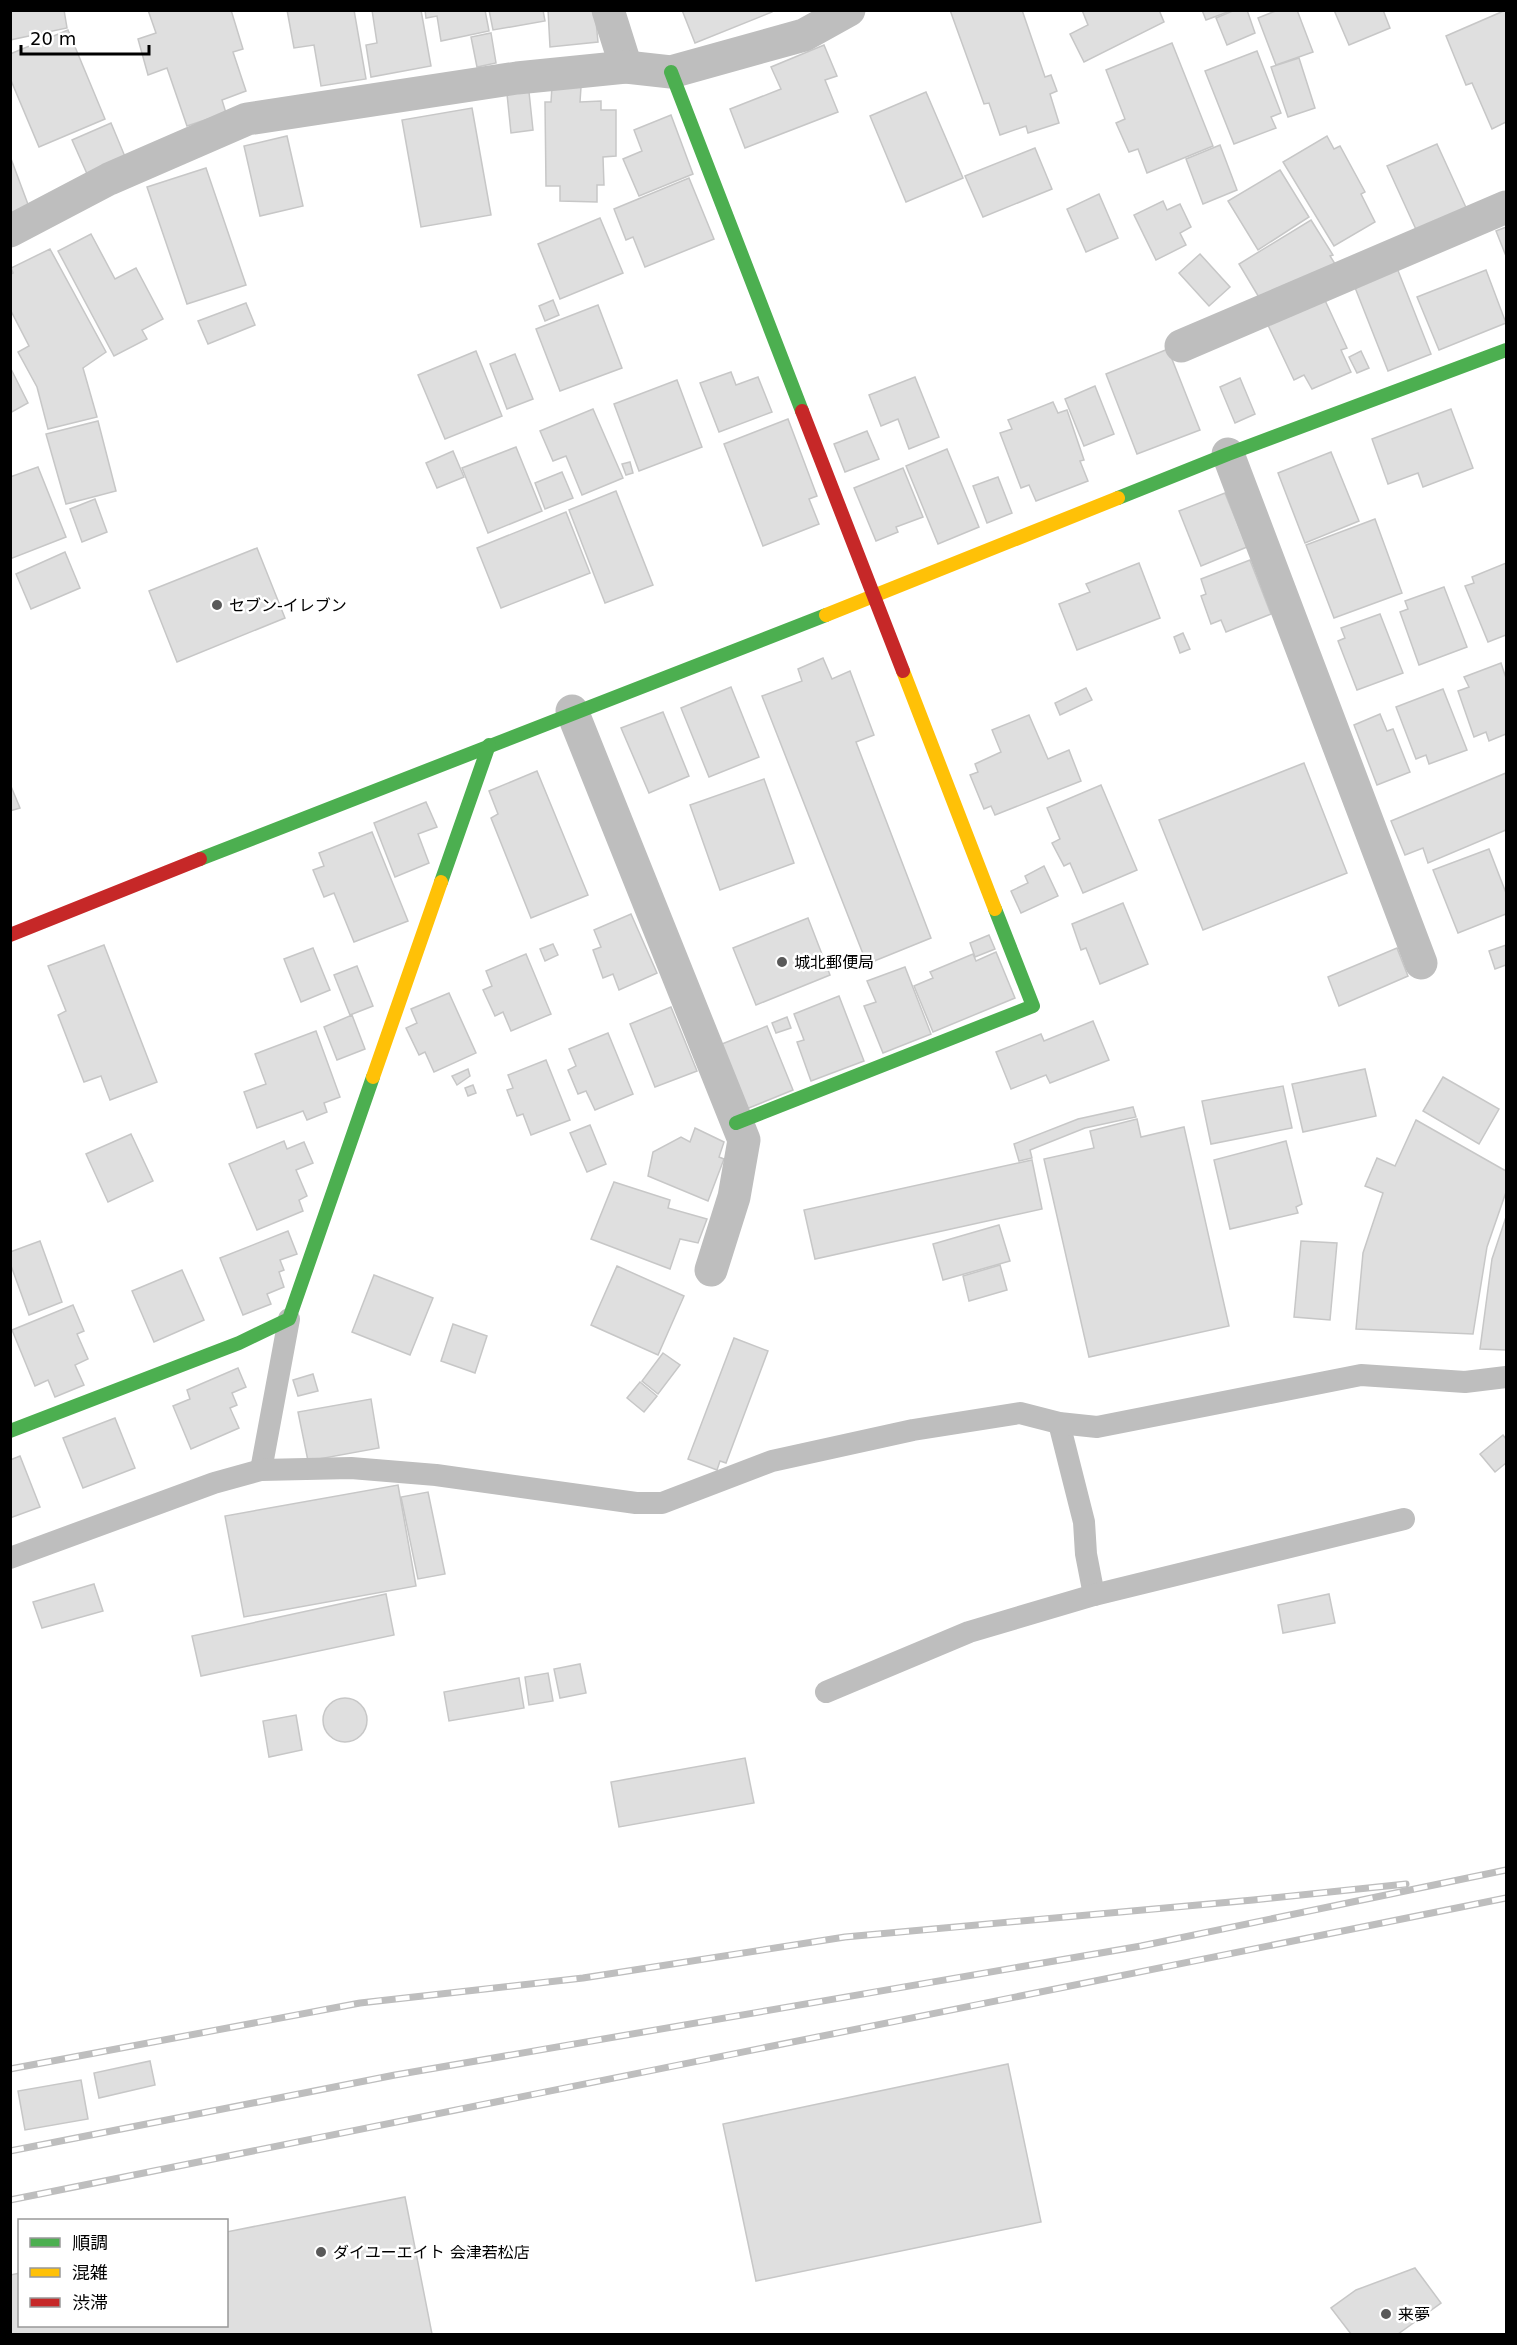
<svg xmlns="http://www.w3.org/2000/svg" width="1517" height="2345" font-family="'DejaVu Sans','Noto Sans JP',sans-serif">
<rect width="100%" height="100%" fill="#fff"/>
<g fill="#dfdfdf" stroke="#c7c7c7" stroke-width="1.5">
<path d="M 10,10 L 64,10 L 67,28 L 10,40 Z"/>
<path d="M 148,10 L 231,10 L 243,49 L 233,52 L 246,91 L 222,100 L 226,113 L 187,126 L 167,68 L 148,75 L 138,39 L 156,33 Z"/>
<path d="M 287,10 L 354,10 L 366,79 L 321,86 L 314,45 L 294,48 Z"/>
<path d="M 372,10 L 421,10 L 431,66 L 371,77 L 366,45 L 377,43 Z"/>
<path d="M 425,10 L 485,10 L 489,31 L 441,41 L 437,16 L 426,18 Z"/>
<path d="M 489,10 L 543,10 L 545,21 L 493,30 Z"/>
<path d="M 548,10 L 595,10 L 598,42 L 550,47 Z"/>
<path d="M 682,10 L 772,10 L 772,12 L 695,43 Z"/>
<path d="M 950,10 L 1022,10 L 1045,77 L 1051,75 L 1057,91 L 1050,94 L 1059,123 L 1028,133 L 1026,126 L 1000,135 L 989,103 L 984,104 Z"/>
<path d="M 1082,10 L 1159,10 L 1164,22 L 1084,62 L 1070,34 L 1088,25 Z"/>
<path d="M 1202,10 L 1233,10 L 1206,20 Z"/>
<path d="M 1235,10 L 1247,10 L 1255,33 L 1227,45 L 1216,18 Z"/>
<path d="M 1278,10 L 1297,10 L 1313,52 L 1276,65 L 1258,18 Z"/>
<path d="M 1334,10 L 1383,10 L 1390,28 L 1349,45 Z"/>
<path d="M 1506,10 L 1506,122 L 1492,129 L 1472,83 L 1466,85 L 1446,36 Z"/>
<path d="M 68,30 L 105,119 L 39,147 L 10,78 L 10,54 Z"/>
<path d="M 491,33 L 496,63 L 477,67 L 471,37 Z"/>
<path d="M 1172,43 L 1213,146 L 1147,173 L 1138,149 L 1129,152 L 1116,123 L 1125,119 L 1106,70 Z"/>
<path d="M 824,45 L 837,76 L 825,80 L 838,112 L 745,148 L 730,109 L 781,89 L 771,67 Z"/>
<path d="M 1257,51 L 1281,113 L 1271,117 L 1276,128 L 1234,144 L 1205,71 Z"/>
<path d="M 1299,58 L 1315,108 L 1288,117 L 1271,67 Z"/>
<path d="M 552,86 L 581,87 L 580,102 L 601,101 L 601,110 L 616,110 L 616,156 L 603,157 L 604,185 L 597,185 L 597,202 L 560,201 L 560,186 L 546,186 L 545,102 L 551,102 Z"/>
<path d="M 529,92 L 533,130 L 511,133 L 507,94 Z"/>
<path d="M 926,92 L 963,178 L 906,202 L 870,116 Z"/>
<path d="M 472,108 L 491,215 L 421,227 L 402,120 Z"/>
<path d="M 671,115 L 693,174 L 639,196 L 623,159 L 642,151 L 634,130 Z"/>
<path d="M 111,123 L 126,159 L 88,176 L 72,140 Z"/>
<path d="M 287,136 L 303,206 L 260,216 L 244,146 Z"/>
<path d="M 1327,136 L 1334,149 L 1340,146 L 1365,192 L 1361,194 L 1375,222 L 1334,246 L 1283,162 Z"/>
<path d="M 1437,144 L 1469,214 L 1419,236 L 1387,166 Z"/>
<path d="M 1220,145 L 1237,190 L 1203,204 L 1186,159 Z"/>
<path d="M 1035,148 L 1052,189 L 983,217 L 965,176 Z"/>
<path d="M 10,156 L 29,207 L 10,214 Z"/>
<path d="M 206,168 L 246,285 L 187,304 L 147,187 Z"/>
<path d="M 1280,170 L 1309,217 L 1258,250 L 1228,201 Z"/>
<path d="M 689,178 L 714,239 L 645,267 L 633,237 L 626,240 L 614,209 Z"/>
<path d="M 1099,194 L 1118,238 L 1086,252 L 1067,209 Z"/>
<path d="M 1163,201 L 1167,210 L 1180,204 L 1191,227 L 1180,233 L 1186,245 L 1156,260 L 1134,215 Z"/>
<path d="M 600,218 L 623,273 L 560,299 L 538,244 Z"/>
<path d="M 1311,220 L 1333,255 L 1330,256 L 1337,267 L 1260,299 L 1239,264 Z"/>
<path d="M 1506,227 L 1506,256 L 1496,231 Z"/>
<path d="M 91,234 L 115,279 L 136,268 L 163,319 L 142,330 L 147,339 L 114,356 L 58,251 Z"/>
<path d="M 50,249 L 106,352 L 83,368 L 97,417 L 48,429 L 37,387 L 18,352 L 29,346 L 10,309 L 10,275 L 13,273 L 11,268 Z"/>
<path d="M 1200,254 L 1230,287 L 1209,306 L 1179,273 Z"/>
<path d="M 1395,263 L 1431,354 L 1388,371 L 1352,280 Z"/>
<path d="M 1486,270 L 1506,323 L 1439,350 L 1417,297 Z"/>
<path d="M 1323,296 L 1347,348 L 1341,350 L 1351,372 L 1312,389 L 1304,375 L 1294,380 L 1267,323 Z"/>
<path d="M 553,300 L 559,315 L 545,321 L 539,306 Z"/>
<path d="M 246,303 L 255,325 L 208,344 L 198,321 Z"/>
<path d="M 598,305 L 622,368 L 560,391 L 536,329 Z"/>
<path d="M 1168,349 L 1200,430 L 1137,454 L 1106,374 Z"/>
<path d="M 476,351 L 502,416 L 445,439 L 418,375 Z"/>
<path d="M 1361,351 L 1369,368 L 1357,373 L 1349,357 Z"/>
<path d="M 515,354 L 533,399 L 507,409 L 490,364 Z"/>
<path d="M 10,367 L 28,403 L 10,413 Z"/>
<path d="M 731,372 L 736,385 L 758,377 L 772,412 L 719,432 L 700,383 Z"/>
<path d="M 915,377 L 939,437 L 909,449 L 898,419 L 881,426 L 869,395 Z"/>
<path d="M 1240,378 L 1255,414 L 1235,423 L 1220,387 Z"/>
<path d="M 677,380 L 702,447 L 639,471 L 614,404 Z"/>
<path d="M 1095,386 L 1114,434 L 1084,446 L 1065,399 Z"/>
<path d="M 1053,402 L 1058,413 L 1067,410 L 1084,460 L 1080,461 L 1088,481 L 1036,501 L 1029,485 L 1021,488 L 1000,433 L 1012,429 L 1008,420 Z"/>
<path d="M 593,409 L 623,478 L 582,495 L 566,456 L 553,461 L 540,431 Z"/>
<path d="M 1451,409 L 1473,468 L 1423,487 L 1418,473 L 1388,484 L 1372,439 Z"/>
<path d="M 788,419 L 817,496 L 809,499 L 819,524 L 763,546 L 724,444 Z"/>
<path d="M 98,421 L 116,491 L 66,504 L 46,434 Z"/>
<path d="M 867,431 L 879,459 L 845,472 L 834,444 Z"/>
<path d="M 516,447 L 542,511 L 488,533 L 462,468 Z"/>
<path d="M 947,449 L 979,527 L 938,544 L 906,466 Z"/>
<path d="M 453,451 L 464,477 L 437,488 L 426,463 Z"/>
<path d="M 1331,452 L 1359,521 L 1305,543 L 1278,473 Z"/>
<path d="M 630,462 L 633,473 L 626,475 L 622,464 Z"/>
<path d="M 38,467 L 66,537 L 10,559 L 10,477 Z"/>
<path d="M 903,468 L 923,517 L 896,527 L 898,532 L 876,541 L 854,488 Z"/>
<path d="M 562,472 L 573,498 L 545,509 L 535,483 Z"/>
<path d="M 998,477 L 1012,513 L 987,523 L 973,486 Z"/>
<path d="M 616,491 L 653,585 L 605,603 L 569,510 Z"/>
<path d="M 1225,493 L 1247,547 L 1201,566 L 1179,511 Z"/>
<path d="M 95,499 L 107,532 L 82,542 L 70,509 Z"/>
<path d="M 566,512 L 590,573 L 501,608 L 477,548 Z"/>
<path d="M 1375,519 L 1402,593 L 1334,618 L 1306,545 Z"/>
<path d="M 257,548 L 285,618 L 177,662 L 149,591 Z"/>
<path d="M 65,552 L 80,588 L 31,609 L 16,574 Z"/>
<path d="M 1250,560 L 1271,614 L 1226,632 L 1221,620 L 1211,624 L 1201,596 L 1206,594 L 1201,579 Z"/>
<path d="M 1139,563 L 1160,618 L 1077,650 L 1059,604 L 1090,592 L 1086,584 Z"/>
<path d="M 1506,563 L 1506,635 L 1488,642 L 1465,586 L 1474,583 L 1472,577 Z"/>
<path d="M 1444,587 L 1467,647 L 1419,665 L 1400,612 L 1408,609 L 1405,601 Z"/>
<path d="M 1380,614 L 1403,673 L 1357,690 L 1338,641 L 1345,638 L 1341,628 Z"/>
<path d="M 1183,633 L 1190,649 L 1180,653 L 1174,637 Z"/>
<path d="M 823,658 L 832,679 L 850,671 L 874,735 L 856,742 L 931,938 L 867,964 L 762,696 L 802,681 L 798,669 Z"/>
<path d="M 1501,663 L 1506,678 L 1506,734 L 1489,741 L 1486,732 L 1474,737 L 1458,691 L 1469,687 L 1464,677 Z"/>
<path d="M 731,687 L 759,757 L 709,777 L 681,708 Z"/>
<path d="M 1086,688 L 1092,700 L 1060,715 L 1055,703 Z"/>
<path d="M 1443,689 L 1467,750 L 1429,764 L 1426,755 L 1416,759 L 1396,707 Z"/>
<path d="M 663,712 L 689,776 L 649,793 L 621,728 Z"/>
<path d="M 1380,714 L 1387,731 L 1393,729 L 1410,772 L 1377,785 L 1354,725 Z"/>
<path d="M 1029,715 L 1048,759 L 1069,750 L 1081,781 L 995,815 L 991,806 L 984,809 L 970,775 L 978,772 L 975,764 L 1001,752 L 992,730 Z"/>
<path d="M 1304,763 L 1347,873 L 1203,930 L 1159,820 Z"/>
<path d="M 537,771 L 588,895 L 531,918 L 491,818 L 498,814 L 489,791 Z"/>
<path d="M 1506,773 L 1506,830 L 1428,863 L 1423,848 L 1405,855 L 1391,821 Z"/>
<path d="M 764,779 L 794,863 L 720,890 L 690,805 Z"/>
<path d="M 10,784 L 20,808 L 10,811 Z"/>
<path d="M 1101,785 L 1137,870 L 1083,893 L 1070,863 L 1064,866 L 1052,843 L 1060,839 L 1047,808 Z"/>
<path d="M 426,802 L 437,827 L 418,834 L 429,863 L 395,877 L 374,823 Z"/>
<path d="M 372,832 L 408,921 L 354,942 L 334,893 L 324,897 L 313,870 L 324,866 L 319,853 Z"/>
<path d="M 1489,849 L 1506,893 L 1506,914 L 1458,933 L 1433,870 Z"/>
<path d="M 1044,866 L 1058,896 L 1021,913 L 1011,891 L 1028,883 L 1025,876 Z"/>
<path d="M 1123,903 L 1148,964 L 1100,984 L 1086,948 L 1081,950 L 1072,924 Z"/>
<path d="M 631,914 L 657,973 L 619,990 L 613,974 L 603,978 L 593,950 L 601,947 L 594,930 Z"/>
<path d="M 808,918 L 830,975 L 756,1005 L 733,948 Z"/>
<path d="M 989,935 L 995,949 L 975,957 L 970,943 Z"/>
<path d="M 553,944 L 558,955 L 545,961 L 540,949 Z"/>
<path d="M 104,945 L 157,1082 L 110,1100 L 101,1076 L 84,1082 L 58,1015 L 66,1011 L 48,966 Z"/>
<path d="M 1506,945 L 1506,965 L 1495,969 L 1489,951 Z"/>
<path d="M 313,948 L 330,990 L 301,1002 L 284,959 Z"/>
<path d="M 1397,948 L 1408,976 L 1339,1006 L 1328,977 Z"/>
<path d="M 996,952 L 1015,998 L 933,1032 L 914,986 L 933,978 L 930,972 L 973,954 L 976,961 Z"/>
<path d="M 526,954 L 551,1014 L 511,1031 L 503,1012 L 495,1016 L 483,990 L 492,986 L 486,971 Z"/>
<path d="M 357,966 L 373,1006 L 350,1015 L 334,975 Z"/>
<path d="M 905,967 L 931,1034 L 883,1053 L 864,1006 L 876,1002 L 867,981 Z"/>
<path d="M 449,993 L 476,1053 L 434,1072 L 425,1052 L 419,1055 L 406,1028 L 417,1023 L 411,1009 Z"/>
<path d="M 839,996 L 864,1061 L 811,1081 L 797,1042 L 804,1040 L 794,1014 Z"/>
<path d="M 671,1007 L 697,1071 L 655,1087 L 630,1024 Z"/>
<path d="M 352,1015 L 365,1049 L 337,1060 L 324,1027 Z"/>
<path d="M 787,1017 L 791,1028 L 776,1033 L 772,1023 Z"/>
<path d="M 1093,1021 L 1109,1060 L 1050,1083 L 1046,1075 L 1011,1089 L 996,1052 L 1041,1034 L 1044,1041 Z"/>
<path d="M 767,1026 L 793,1090 L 744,1110 L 717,1046 Z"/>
<path d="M 316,1031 L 340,1097 L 324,1103 L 327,1112 L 307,1120 L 303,1111 L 257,1128 L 244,1092 L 266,1084 L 255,1054 Z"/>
<path d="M 608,1033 L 633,1094 L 595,1110 L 586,1091 L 578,1094 L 568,1070 L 576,1066 L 569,1049 Z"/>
<path d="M 546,1060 L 570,1120 L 531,1135 L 523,1114 L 517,1116 L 507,1090 L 513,1088 L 508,1075 Z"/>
<path d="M 468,1069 L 470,1076 L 457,1085 L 452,1076 Z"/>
<path d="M 1365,1069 L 1376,1116 L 1303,1132 L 1292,1084 Z"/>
<path d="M 1443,1077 L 1499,1109 L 1479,1144 L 1423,1111 Z"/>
<path d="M 473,1085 L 476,1093 L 468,1096 L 465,1088 Z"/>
<path d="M 1283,1086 L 1292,1128 L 1211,1144 L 1202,1101 Z"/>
<path d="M 1133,1107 L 1136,1117 L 1085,1128 L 1030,1150 L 1032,1158 L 1019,1161 L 1014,1144 L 1078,1119 Z"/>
<path d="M 1137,1119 L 1141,1137 L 1184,1127 L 1229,1326 L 1089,1357 L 1044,1159 L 1094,1148 L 1090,1131 Z"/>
<path d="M 1416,1120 L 1506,1171 L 1506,1192 L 1487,1247 L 1473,1334 L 1356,1329 L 1363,1253 L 1383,1193 L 1365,1186 L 1377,1158 L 1395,1166 Z"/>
<path d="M 590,1125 L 606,1164 L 587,1172 L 570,1133 Z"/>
<path d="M 695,1128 L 724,1142 L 719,1157 L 724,1159 L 708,1201 L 648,1176 L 653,1152 L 681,1137 L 690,1142 Z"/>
<path d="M 131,1134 L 153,1181 L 108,1202 L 86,1154 Z"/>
<path d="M 284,1141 L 287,1149 L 304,1142 L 313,1163 L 296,1170 L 307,1196 L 299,1200 L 303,1211 L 257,1230 L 229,1164 Z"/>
<path d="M 1286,1141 L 1302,1204 L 1296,1207 L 1298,1213 L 1230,1229 L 1214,1160 Z"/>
<path d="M 1032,1160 L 1042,1209 L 815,1259 L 804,1210 Z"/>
<path d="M 614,1182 L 670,1200 L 668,1208 L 707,1219 L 698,1243 L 680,1239 L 670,1269 L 591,1239 Z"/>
<path d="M 1506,1217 L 1506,1350 L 1480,1349 L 1492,1259 Z"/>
<path d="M 999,1225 L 1010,1261 L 943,1280 L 933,1244 Z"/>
<path d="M 288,1231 L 297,1254 L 280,1260 L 284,1270 L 279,1272 L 284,1287 L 267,1294 L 271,1304 L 243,1315 L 220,1258 Z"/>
<path d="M 40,1241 L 62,1302 L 29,1315 L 10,1263 L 10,1252 Z"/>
<path d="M 1301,1241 L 1337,1243 L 1330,1320 L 1294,1317 Z"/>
<path d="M 1000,1265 L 1007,1290 L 969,1301 L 963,1276 Z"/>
<path d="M 617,1266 L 684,1296 L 658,1355 L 591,1325 Z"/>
<path d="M 182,1270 L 204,1320 L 154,1342 L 132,1291 Z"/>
<path d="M 374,1275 L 433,1298 L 410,1355 L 352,1332 Z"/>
<path d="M 73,1305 L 84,1331 L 77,1334 L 88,1359 L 75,1365 L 84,1385 L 55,1397 L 48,1380 L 35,1386 L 12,1330 Z"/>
<path d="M 453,1324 L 487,1336 L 475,1373 L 441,1361 Z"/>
<path d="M 734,1338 L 768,1351 L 726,1463 L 720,1461 L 717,1470 L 688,1459 Z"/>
<path d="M 663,1353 L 680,1365 L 658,1394 L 642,1381 Z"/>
<path d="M 238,1368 L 246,1387 L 232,1393 L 237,1405 L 230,1408 L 239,1428 L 191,1449 L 173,1406 L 190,1399 L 187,1390 Z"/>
<path d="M 313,1374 L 318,1391 L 298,1396 L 293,1380 Z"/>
<path d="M 640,1382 L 657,1396 L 644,1412 L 627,1398 Z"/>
<path d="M 371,1399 L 379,1448 L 308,1461 L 298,1412 Z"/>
<path d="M 115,1418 L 135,1468 L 83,1488 L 63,1438 Z"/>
<path d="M 1503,1435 L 1506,1439 L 1506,1463 L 1495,1472 L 1480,1454 Z"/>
<path d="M 20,1456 L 40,1507 L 10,1518 L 10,1460 Z"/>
<path d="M 398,1485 L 416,1586 L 244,1617 L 225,1516 Z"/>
<path d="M 428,1492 L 445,1574 L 418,1579 L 401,1497 Z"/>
<path d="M 94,1584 L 103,1611 L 42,1628 L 33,1602 Z"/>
<path d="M 386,1594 L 394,1635 L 201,1676 L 192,1636 Z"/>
<path d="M 1329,1594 L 1335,1623 L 1283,1633 L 1278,1605 Z"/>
<path d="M 580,1664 L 586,1693 L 560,1698 L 554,1669 Z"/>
<path d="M 548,1673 L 553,1701 L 529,1705 L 525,1677 Z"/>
<path d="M 519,1678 L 524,1708 L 449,1721 L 444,1692 Z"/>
<circle cx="345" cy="1720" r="22"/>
<path d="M 296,1715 L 302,1750 L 269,1757 L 263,1721 Z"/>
<path d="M 745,1758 L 754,1803 L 619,1827 L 611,1782 Z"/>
<path d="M 150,2061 L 155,2085 L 99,2098 L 94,2073 Z"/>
<path d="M 1008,2064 L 1041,2222 L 756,2281 L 723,2124 Z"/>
<path d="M 81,2080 L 88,2119 L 25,2130 L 18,2091 Z"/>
<path d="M 405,2197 L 432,2334 L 10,2334 L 10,2275 L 20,2273 L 20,2326 L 226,2326 L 226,2232 Z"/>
<path d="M 1415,2268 L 1441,2303 L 1398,2334 L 1351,2334 L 1331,2308 L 1356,2290 Z"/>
</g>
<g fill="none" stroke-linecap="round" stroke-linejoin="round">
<g stroke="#bebebe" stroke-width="22">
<path d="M 1059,1423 L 1084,1522 L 1086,1554 L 1094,1595"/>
<path d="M 261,1470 L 289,1319"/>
<path d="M 10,1558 L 214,1483 L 261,1470 L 351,1468 L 436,1475 L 636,1503 L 662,1503 L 772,1461 L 913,1430 L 1020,1413 L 1059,1423 L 1097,1427 L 1361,1375 L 1465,1382 L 1506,1377"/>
<path d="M 826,1692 L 969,1632 L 1094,1595 L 1404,1519"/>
</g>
<g stroke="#bebebe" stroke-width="33">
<path d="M 608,10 L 626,67"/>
<path d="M 10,231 L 109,179 L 247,119 L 517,78 L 626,67 L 671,72 L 804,35 L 849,10"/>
<path d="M 1181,346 L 1506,207"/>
<path d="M 1228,454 L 1421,963"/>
<path d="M 572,711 L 744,1140 L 734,1197 L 711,1270"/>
</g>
<g stroke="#4caf50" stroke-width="14">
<path d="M 671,72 L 802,411"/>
<path d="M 1118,498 L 1228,454 L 1506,350"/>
<path d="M 200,859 L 826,615"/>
<path d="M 441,882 L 489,745"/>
<path d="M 736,1123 L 1033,1006 L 995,909"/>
<path d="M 10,1431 L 239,1343 L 289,1319 L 373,1077"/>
</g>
<g stroke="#ffc107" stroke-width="14">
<path d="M 826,615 L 1118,498"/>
<path d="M 903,671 L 995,909"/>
<path d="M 373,1077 L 441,882"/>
</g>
<g stroke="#c62828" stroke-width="14">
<path d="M 802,411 L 903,671"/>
<path d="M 10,935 L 200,859"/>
</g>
<defs>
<g id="rail">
<path d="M 10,2069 L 360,2003 L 583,1978 L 845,1937 L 1253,1900 L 1406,1884"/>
<path d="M 10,2151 L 395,2075 L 1141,1946 L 1506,1870"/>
<path d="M 10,2200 L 1506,1898"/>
</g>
</defs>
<use href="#rail" stroke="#bebebe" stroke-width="7"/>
<use href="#rail" stroke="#fff" stroke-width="4.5" stroke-dasharray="14" stroke-linecap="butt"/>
</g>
<g fill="#595959" stroke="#fff" stroke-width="2">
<circle cx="217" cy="605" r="6"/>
<circle cx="782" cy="962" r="6"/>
<circle cx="321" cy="2252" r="6"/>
<circle cx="1386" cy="2314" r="6"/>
</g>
<g text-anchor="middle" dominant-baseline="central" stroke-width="5" stroke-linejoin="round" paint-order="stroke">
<g font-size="16" fill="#000" stroke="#fff" text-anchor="start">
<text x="229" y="605">セブン-イレブン</text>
<text x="794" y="962">城北郵便局</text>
<text x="333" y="2252">ダイユーエイト 会津若松店</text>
<text x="1398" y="2314">来夢</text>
</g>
</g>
<rect width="1517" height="2345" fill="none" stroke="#000000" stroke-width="24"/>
<rect x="18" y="2219" width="210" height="108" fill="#ffffff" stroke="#999999" stroke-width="1.5"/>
<rect x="30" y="2238" width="30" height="9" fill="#4caf50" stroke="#999999" stroke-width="1.5"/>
<text x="72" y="2249" font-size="18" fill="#000000">順調</text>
<rect x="30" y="2268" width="30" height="9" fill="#ffc107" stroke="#999999" stroke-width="1.5"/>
<text x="72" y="2279" font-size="18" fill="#000000">混雑</text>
<rect x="30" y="2298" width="30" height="9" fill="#c62828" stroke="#999999" stroke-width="1.5"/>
<text x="72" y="2309" font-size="18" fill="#000000">渋滞</text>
<path d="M21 45v9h128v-9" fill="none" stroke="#000000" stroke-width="3"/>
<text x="30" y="45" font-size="18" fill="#000000" stroke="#ffffff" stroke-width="4.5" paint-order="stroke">20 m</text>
</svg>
